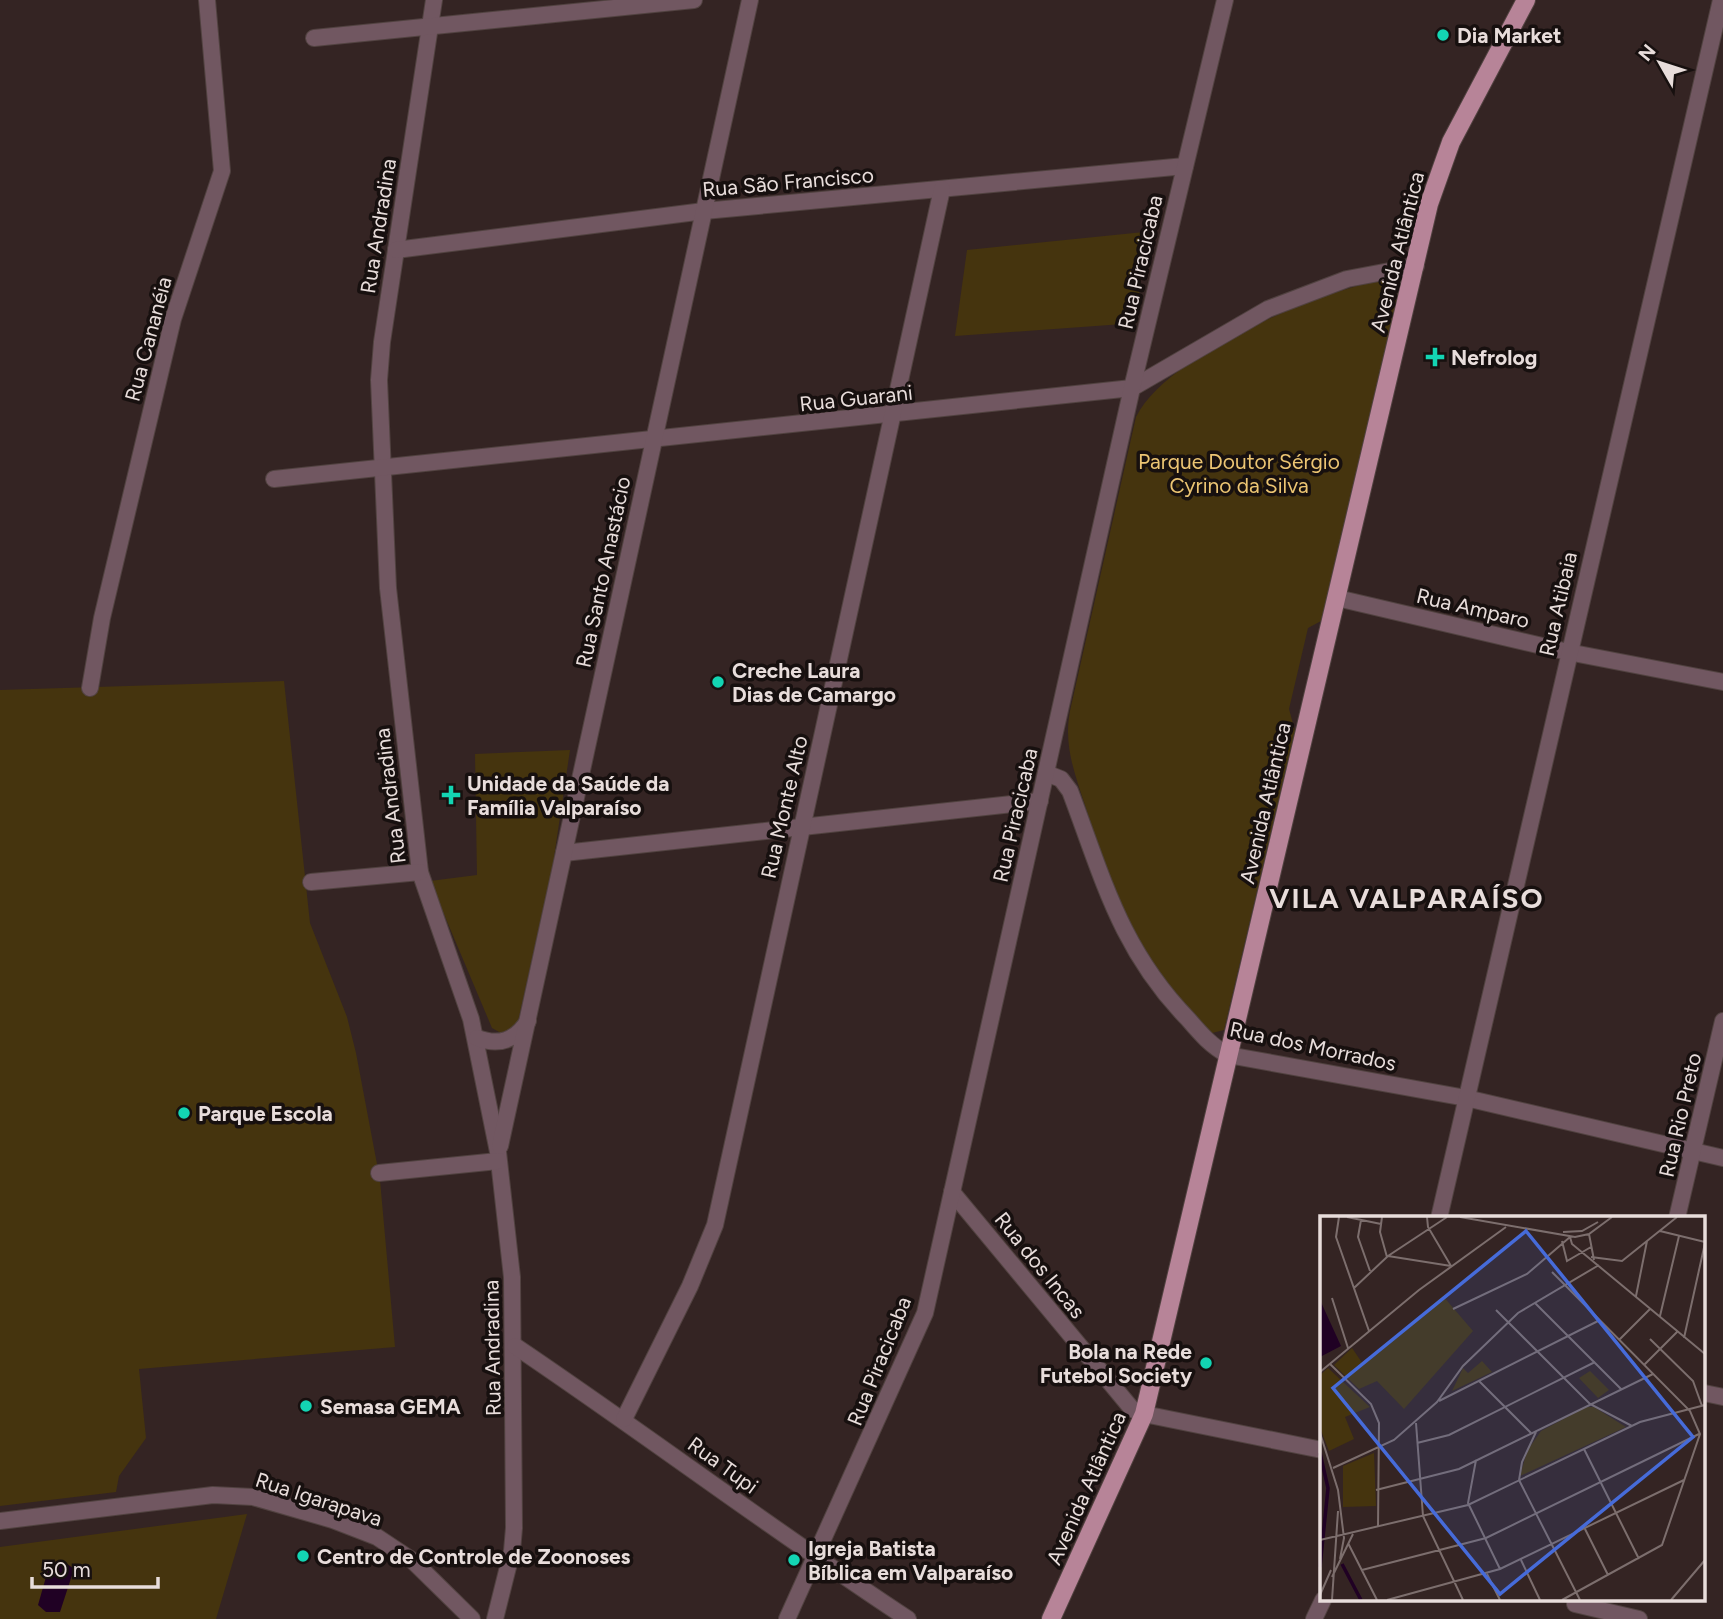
<svg xmlns="http://www.w3.org/2000/svg" width="1723" height="1619" font-family="Figtree,sans-serif">
<rect width="100%" height="100%" fill="#342423"/>
<g fill="#45340e">
<path d="M 1144,232 L 1137,323 L 955,336 L 967,250 Z"/>
<path d="M 1382,280 L 1388,280 L 1398,295 L 1321,621 L 1308,628 L 1289,709 L 1295,731 L 1224,1030 L 1212,1033 C 1145,979 1113,890 1087,811 C 1076,777 1063,747 1070,711 L 1136,417 C 1167,355 1315,293 1382,280 Z"/>
<path d="M 284,681 L 310,923 L 347,1017 L 356,1053 L 380,1180 L 395,1347 L 139,1369 L 146,1438 L 119,1476 L 116,1492 L 0,1506 L 0,690 Z"/>
<path d="M 570,750 L 553,864 L 517,1026 L 501,1033 L 492,1028 L 430,881 L 477,875 L 475,754 Z"/>
<path d="M 247,1514 L 216,1619 L 0,1619 L 0,1547 Z"/>
</g>
<path fill="#200124" d="M 62,1560 L 74,1569 L 60,1612 L 46,1612 L 38,1605 L 50,1563 Z"/>
<g fill="none" stroke-linecap="round" stroke-linejoin="round">
<defs>
<g id="minor">
<path d="M 434,0 L 382,342 L 379,380 L 388,588 L 420,872 L 471,1019 L 498,1152 L 512,1277 L 514,1528 L 512,1551 L 495,1619"/>
<path d="M 314,38 L 694,0"/>
<path d="M 396,250 L 704,211 L 1185,166"/>
<path d="M 274,479 L 1132,388 L 1268,309 L 1347,279 L 1416,266"/>
<path d="M 1337,598 L 1568,652 L 1723,682"/>
<path d="M 90,688 L 102,618 L 173,319 L 222,171 L 207,0"/>
<path d="M 1046,773 L 1061,779 L 1070,791 C 1103,878 1120,949 1188,1019 C 1200,1033 1211,1046 1228,1055 L 1466,1098 L 1723,1158"/>
<path d="M 564,853 L 1040,801"/>
<path d="M 311,882 L 420,872"/>
<path d="M 477,1038 C 499,1046 515,1041 528,1021"/>
<path d="M 500,1146 L 750,0"/>
<path d="M 379,1173 L 498,1161"/>
<path d="M 952,1192 L 1132,1409 L 1144,1414 L 1322,1450"/>
<path d="M 1439,1218 L 1721,0"/>
<path d="M 1677,1218 L 1723,1021"/>
<path d="M 515,1346 C 647,1435 774,1531 908,1619"/>
<path d="M 1704,1393 L 1723,1397"/>
<path d="M 624,1419 L 690,1286 L 715,1225 L 942,189"/>
<path d="M 0,1521 L 213,1495 L 253,1497 L 333,1520 L 377,1537 L 413,1561 L 472,1619"/>
<path d="M 1575,1604 L 1639,1619"/>
<path d="M 787,1619 L 925,1313 L 1132,388 L 1225,0"/>
<path d="M 1314,1619 L 1323,1600"/>
</g>
<path id="major" d="M 1051,1619 L 1144,1414 L 1429,204 L 1451,142 L 1526,0"/>
</defs>
<use href="#minor" stroke="#514240" stroke-width="18"/>
<use href="#major" stroke="#514240" stroke-width="20"/>
<use href="#minor" stroke="#715761" stroke-width="16"/>
<use href="#major" stroke="#b78498" stroke-width="18"/>
</g>
<g fill="#13d5b3" stroke="#17100f" stroke-width="2.5">
<circle cx="1443" cy="35" r="7"/>
<path d="M1431.5 346.5h7v7h7v7h-7v7h-7v-7h-7v-7h7z"/>
<circle cx="718" cy="682" r="7"/>
<path d="M447.5 784.5h7v7h7v7h-7v7h-7v-7h-7v-7h7z"/>
<circle cx="184" cy="1113" r="7"/>
<circle cx="1206" cy="1363" r="7"/>
<circle cx="306" cy="1406" r="7"/>
<circle cx="303" cy="1556" r="7"/>
<circle cx="794" cy="1560" r="7"/>
</g>
<g text-anchor="middle" dominant-baseline="central" stroke-width="7" stroke-linejoin="round" paint-order="stroke">
<g font-size="21" font-weight="bold" fill="#e8dddb" stroke="#17100f" text-anchor="start">
<text x="1457" y="35">Dia Market</text>
<text x="1451" y="357">Nefrolog</text>
<text x="732" y="670">Creche Laura<tspan x="732" dy="24">Dias de Camargo</tspan></text>
<text x="467" y="783">Unidade da Saúde da<tspan x="467" dy="24">Família Valparaíso</tspan></text>
<text x="198" y="1113">Parque Escola</text>
<text x="1192" y="1351" text-anchor="end">Bola na Rede<tspan x="1192" dy="24">Futebol Society</tspan></text>
<text x="320" y="1406">Semasa GEMA</text>
<text x="808" y="1548">Igreja Batista<tspan x="808" dy="24">Bíblica em Valparaíso</tspan></text>
<text x="317" y="1556">Centro de Controle de Zoonoses</text>
</g>
<g font-size="21" fill="#e8dddb" stroke="#17100f">
<text transform="translate(788 182) rotate(-5)">Rua São Francisco</text>
<text transform="translate(378 226) rotate(-81)">Rua Andradina</text>
<text transform="translate(1397 252) rotate(-76)">Avenida Atlântica</text>
<text transform="translate(1140 262) rotate(-77)">Rua Piracicaba</text>
<text transform="translate(148 339) rotate(-75)">Rua Cananéia</text>
<text transform="translate(856 398) rotate(-6)">Rua Guarani</text>
<text transform="translate(603 572) rotate(-78)">Rua Santo Anastácio</text>
<text transform="translate(1558 604) rotate(-77)">Rua Atibaia</text>
<text transform="translate(1473 608) rotate(13)">Rua Amparo</text>
<text transform="translate(390 796) rotate(-97)">Rua Andradina</text>
<text transform="translate(1265 803) rotate(-77)">Avenida Atlântica</text>
<text transform="translate(784 807) rotate(-77)">Rua Monte Alto</text>
<text transform="translate(1015 815) rotate(-77)">Rua Piracicaba</text>
<text transform="translate(1313 1046) rotate(12)">Rua dos Morrados</text>
<text transform="translate(1680 1115) rotate(-77)">Rua Rio Preto</text>
<text transform="translate(1040 1265) rotate(51)">Rua dos Incas</text>
<text transform="translate(492 1348) rotate(-91)">Rua Andradina</text>
<text transform="translate(879 1361) rotate(-68)">Rua Piracicaba</text>
<text transform="translate(723 1465) rotate(36)">Rua Tupi</text>
<text transform="translate(1086 1488) rotate(-66)">Avenida Atlântica</text>
<text transform="translate(319 1499) rotate(18)">Rua Igarapava</text>
</g>
<g font-size="21" fill="#ecc573" stroke="#17100f">
<text x="1239" y="461">Parque Doutor Sérgio<tspan x="1239" dy="24">Cyrino da Silva</tspan></text>
</g>
<g font-size="28" font-weight="bold" letter-spacing="2" fill="#e8dddb" stroke="#17100f">
<text x="1407" y="898">VILA VALPARAÍSO</text>
</g>
</g>
<g transform="translate(1320 1216)">
<rect width="385" height="385" fill="#342423"/>
<path d="M 123,80 L 153,115 L 84,193 L 57,165 L 39,173 L 14,149 L 32,132 L 43,148 ZM 162,145 L 172,156 L 132,175 L 143,152 L 148,157 ZM 8,152 L 50,191 L 25,201 L 34,223 L 9,235 L 0,212 L 0,159 ZM 270,155 L 289,174 L 278,182 L 259,162 ZM 266,191 L 274,191 L 306,211 L 200,260 L 207,235 L 221,215 ZM 54,237 L 56,290 L 23,291 L 23,250 Z" fill="#45340e"/>
<path d="M 0,84 L 21,130 L 0,141 Z" fill="#200124"/>
<path fill="none" stroke="#200124" stroke-width="3.5" d="M 0,237 L 8,272 L 0,351M 22,348 L 41,384"/>
<path fill="none" stroke="#7c6e6d" stroke-width="2" d="M 19,1 L 16,21 L 49,115M 27,1 L 61,8M 62,1 L 60,16 L 67,41M 107,1 L 108,11 L 131,50M 140,1 L 255,21 L 269,18 L 292,1M 41,4 L 38,21 L 50,55M 340,15 L 385,26M 243,16 L 262,15 L 278,6M 269,18 L 274,44M 242,25 L 247,45 L 271,31M 68,40 L 131,50M 271,41 L 302,45 L 357,1M 232,56 L 370,195 L 380,218 L 342,329 L 242,384M 34,72 L 68,40 L 127,1M 316,80 L 327,25M 12,82 L 28,132M 215,87 L 301,173M 133,93 L 207,58 L 250,21 L 252,28 L 385,138M 176,94 L 270,188 L 312,210M 340,100 L 359,20M 364,122 L 385,27M 330,123 L 373,165 L 382,190M 299,124 L 330,93M 10,148 L 51,188 L 59,207 L 58,312M 324,149 L 357,116M 0,156 L 99,74 L 186,11M 159,165 L 211,217M 119,185 L 280,104M 96,207 L 103,300 L 143,384M 216,216 L 202,246 L 199,264 L 260,384M 0,217 L 18,274 L 24,322 L 20,343M 97,227 L 129,219 L 275,146M 264,233 L 319,343M 156,244 L 148,287 L 180,353M 13,252 L 74,224 L 117,186 L 143,150 L 198,97 L 279,49M 0,265 L 0,303M 56,274 L 139,253 L 333,158M 265,313 L 288,359M 0,324 L 148,289 L 320,206 L 385,189M 28,327 L 57,384M 201,344 L 220,384M 42,354 L 166,322 L 379,218M 167,358 L 180,384M 12,361 L 33,318M 0,379 L 11,354M 12,384 L 18,295M 67,384 L 180,353 L 364,264M 351,384 L 385,344"/>
<path fill="#466bd9" fill-opacity="0.15" stroke="#466bd9" stroke-width="3.5" d="M 206,15 L 373,221 L 180,378 L 13,172 Z"/>
<rect width="385" height="385" fill="none" stroke="#e8dddb" stroke-width="3.5"/>
</g>
<g transform="translate(1660 63) rotate(309)" stroke="#17100f" stroke-width="5" paint-order="stroke">
<path d="M0-5L12 26L0 18L-12 26Z" fill="#e8dddb"/>
<text y="-10" font-size="19" font-weight="bold" text-anchor="middle" fill="#e8dddb">N</text>
</g>
<path d="M32 1577v10h126v-10" fill="none" stroke="#e8dddb" stroke-width="3.5"/>
<text x="42" y="1577" font-size="21" fill="#e8dddb" stroke="#17100f" stroke-width="5" paint-order="stroke">50 m</text>
</svg>
